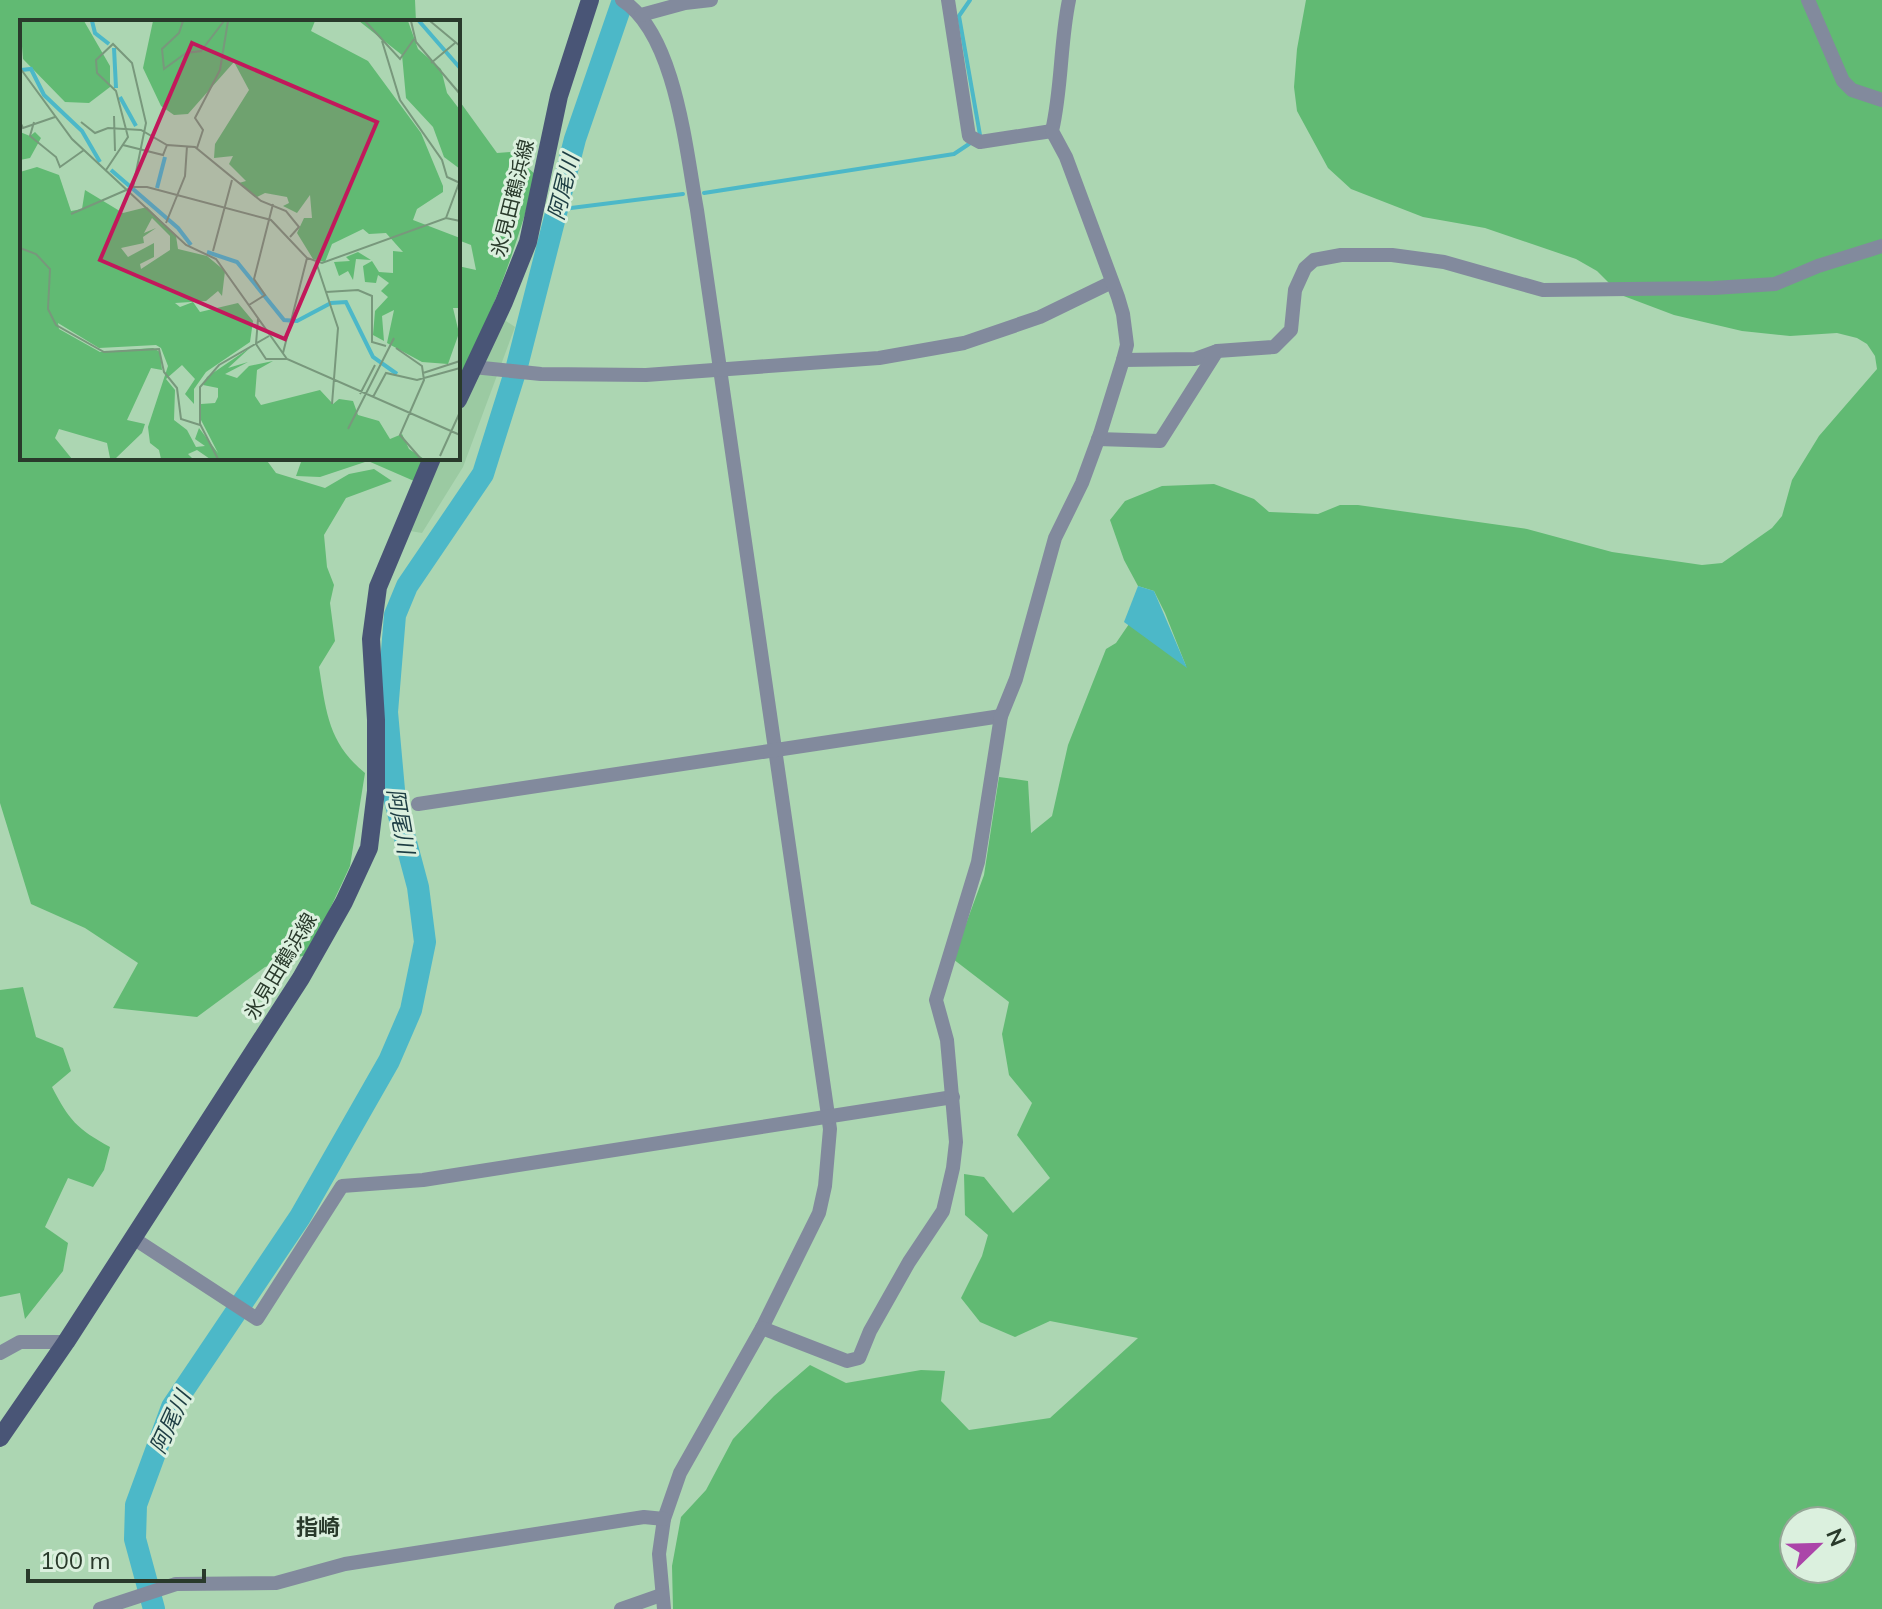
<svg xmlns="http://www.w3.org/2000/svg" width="1882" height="1609" font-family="Mulish,'Noto Sans JP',sans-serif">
<rect width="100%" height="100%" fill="#acd6b2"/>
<path fill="#9bcaa2" d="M 503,319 L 515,327 L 463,467 L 422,533 L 410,531 L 440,458 L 458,458 L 458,416 Z"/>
<g fill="#61ba73" fill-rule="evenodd">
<path d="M 0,0 L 415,0 L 416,22 L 22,22 L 22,458 L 265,458 L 276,473 L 325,488 L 349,474 L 374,469 L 392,481 L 346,498 L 324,535 L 327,567 L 334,585 L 330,603 L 335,641 L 319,667 C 326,711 328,743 365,773 L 350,866 L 309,954 L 265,967 L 197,1017 L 113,1008 L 138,963 L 85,928 L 31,904 L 0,803 Z"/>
<path d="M 1306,0 L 1882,0 L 1882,1609 L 673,1609 L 672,1566 L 681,1517 L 706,1490 L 733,1439 L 774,1396 L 810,1365 L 846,1383 L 921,1370 L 945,1371 L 941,1401 L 969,1430 L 1050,1418 L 1138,1338 L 1050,1321 L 1015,1337 L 980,1322 L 961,1298 L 982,1256 L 988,1235 L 965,1215 L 964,1174 L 984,1177 L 1013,1213 L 1050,1178 L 1017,1135 L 1032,1103 L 1009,1075 L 1002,1034 L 1009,1002 L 953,959 L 984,875 L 999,777 L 1028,781 L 1031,833 L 1052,816 L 1068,745 L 1106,649 L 1116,643 L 1129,624 L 1186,666 L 1165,613 L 1154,591 L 1138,586 L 1124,560 L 1110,520 L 1125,501 L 1162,486 L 1214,484 L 1254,499 L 1269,512 L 1318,514 L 1340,505 L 1358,505 L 1527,529 L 1612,552 L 1702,565 L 1722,563 L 1772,528 L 1782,516 L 1792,480 L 1819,436 L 1877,369 L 1875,356 L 1867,344 L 1857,338 L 1837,333 L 1790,336 L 1742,331 L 1674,315 L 1621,295 L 1597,271 L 1576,259 L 1485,228 L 1423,217 L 1351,189 L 1328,168 L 1297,111 L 1294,87 L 1297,49 ZM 1794,1521 L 1842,1521 L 1842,1569 L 1794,1569 Z"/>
<path d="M 458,99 L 497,153 L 510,152 L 536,175 C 516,251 491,315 458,386 L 458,266 L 476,270 L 471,245 L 458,240 Z"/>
<path d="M 307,458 L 425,458 L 414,481 L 368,461 L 320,477 L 296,476 L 301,462 Z"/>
<path d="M 23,987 L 36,1037 L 63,1048 L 71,1071 L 52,1087 C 69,1120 77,1129 110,1147 L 104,1170 L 93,1187 L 68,1178 L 45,1227 L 68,1243 L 63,1271 L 25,1319 L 20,1293 L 0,1297 L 0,990 Z"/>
</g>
<path fill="#4cb8c8" d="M 1138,586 L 1154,591 L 1187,668 L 1124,622 Z"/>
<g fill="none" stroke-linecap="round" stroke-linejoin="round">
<g stroke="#4cb8c8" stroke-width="4">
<path d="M 970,0 L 959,16 L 980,135"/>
<path d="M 704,193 L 954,154 L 969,144"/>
<path d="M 555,210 L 683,194"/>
</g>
<path stroke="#4cb8c8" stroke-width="22" d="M 154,1609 L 135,1539 L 136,1505 L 172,1407 L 300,1217 L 389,1061 L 411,1010 L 425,942 L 418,887 L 395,801 L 387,712 L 395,615 L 407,586 L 483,474 L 517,366 L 575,139 L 623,0"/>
<g stroke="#828a9d" stroke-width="14">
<path d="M 622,0 C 676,34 686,152 697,210 L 830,1129 L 825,1186 L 819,1213 L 762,1328 L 680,1473 L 664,1519 L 659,1554 L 664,1609"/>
<path d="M 948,0 L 969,136 L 980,142 L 1052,131"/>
<path d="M 1808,0 L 1843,81 L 1852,90 L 1882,100"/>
<path d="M 641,15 L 685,3 L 711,0"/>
<path d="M 1123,360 L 1195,359 L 1217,351 L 1274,347 L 1291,330 L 1295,290 L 1305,268 L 1314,260 L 1341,255 L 1392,255 L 1444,262 L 1543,290 L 1714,288 L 1775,284 L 1818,266 L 1882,246"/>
<path d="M 473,367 L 541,374 L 646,375 L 879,358 L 964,343 L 1040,317 L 1112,282"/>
<path d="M 1098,439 L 1160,441 L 1217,351"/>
<path d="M 418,804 L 1001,716"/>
<path d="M 133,1238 L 257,1319 L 342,1186 L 423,1180 L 953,1097"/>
<path d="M 762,1328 L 847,1361 L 859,1358 L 870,1331 L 909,1262 L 943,1211 L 953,1168 L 956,1142 L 947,1040 L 936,1000 L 978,862 L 1001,716 L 1016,679 L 1055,538 L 1082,483 L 1100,434 L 1123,360 L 1127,345 L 1123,314 L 1118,297 L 1066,157 L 1052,131 C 1062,88 1060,43 1069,0"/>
<path d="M 0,1353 L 20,1342 L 66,1342"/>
<path d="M 100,1609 L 176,1584 L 276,1583 L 345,1564 L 644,1517 L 664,1519"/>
<path d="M 621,1609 L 661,1595"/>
</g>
<g stroke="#495576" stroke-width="18">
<path d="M 458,400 L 504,302 L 528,242 L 559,96 L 590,0"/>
<path d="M 0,1438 L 66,1342 L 301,978 L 344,902 L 369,848 L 376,791 L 376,720 L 371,639 L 378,587 L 432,458"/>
</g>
</g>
<g text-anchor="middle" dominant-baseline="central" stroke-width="6" stroke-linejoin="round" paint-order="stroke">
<g font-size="20" fill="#293a2b" stroke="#dbf0de">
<text transform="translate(512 198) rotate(-76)">氷見田鶴浜線</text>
<text transform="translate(280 966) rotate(-59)">氷見田鶴浜線</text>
</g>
<g font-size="22" font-style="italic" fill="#1d3d43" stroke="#dbf0de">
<text transform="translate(563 187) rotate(-76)">阿尾川</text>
<text transform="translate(401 821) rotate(80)">阿尾川</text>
<text transform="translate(170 1422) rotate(-65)">阿尾川</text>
</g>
<g font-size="22" font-weight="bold" fill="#293a2b" stroke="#dbf0de">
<text x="318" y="1527">指崎</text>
</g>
</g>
<g transform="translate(20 20)">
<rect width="440" height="440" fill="#acd6b2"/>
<path d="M 0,1 L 64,1 L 90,46 L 90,67 L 69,83 L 45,82 L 3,39 ZM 133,1 L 295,1 L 291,11 L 348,41 L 401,113 L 423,166 L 423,172 L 397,189 L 393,200 L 440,218 L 440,288 L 433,288 L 439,313 L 428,344 L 402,342 L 367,323 L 374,290 L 362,296 L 364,321 L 353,315 L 355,291 L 368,277 L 361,271 L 369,263 L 358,255 L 356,263 L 345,262 L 343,246 L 352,241 L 359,252 L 373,253 L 373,231 L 383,232 L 366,213 L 349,214 L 343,209 L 312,224 L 305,242 L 293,239 L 277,213 L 284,198 L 292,198 L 290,175 L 277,193 L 263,186 L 269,183 L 267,177 L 245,173 L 237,177 L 219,163 L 226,161 L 209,144 L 213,136 L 194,138 L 195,124 L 229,70 L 214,42 L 168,94 L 154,95 L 141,86 L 123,48 ZM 339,1 L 388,1 L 398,29 L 421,49 L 427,73 L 440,90 L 440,149 L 424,137 L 413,107 L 386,78 L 382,35 ZM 0,112 L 10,116 L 15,112 L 21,118 L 10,138 L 0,140 ZM 17,147 L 39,155 L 51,191 L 62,189 L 65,170 L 103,193 L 127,187 L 156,216 L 158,229 L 187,236 L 205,251 L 202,276 L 198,271 L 186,281 L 155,283 L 160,287 L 173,282 L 180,292 L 218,283 L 233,301 L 230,322 L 186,352 L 174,369 L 174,384 L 165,374 L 175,359 L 162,345 L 146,359 L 155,370 L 154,400 L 167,410 L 176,427 L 185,426 L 175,419 L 179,408 L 198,433 L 181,400 L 181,384 L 195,383 L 198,377 L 198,368 L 183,365 L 187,357 L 231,327 L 208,348 L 228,342 L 205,354 L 217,358 L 229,346 L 253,341 L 237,350 L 235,376 L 241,385 L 300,370 L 313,384 L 319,379 L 333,381 L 338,395 L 359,401 L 370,419 L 382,414 L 389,429 L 404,439 L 190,439 L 177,430 L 168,434 L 173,439 L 141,439 L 139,430 L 130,423 L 128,407 L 148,346 L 141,328 L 136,325 L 79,328 L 38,303 L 39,309 L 80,332 L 133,328 L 140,332 L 142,350 L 131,348 L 107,400 L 125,404 L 122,413 L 96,438 L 90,438 L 87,423 L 39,409 L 35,418 L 52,439 L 0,439 L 0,152 ZM 132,198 L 150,216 L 150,230 L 121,249 L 120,244 L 134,237 L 134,223 L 108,237 L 101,228 L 124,223 L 123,217 L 136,208 L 124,213 ZM 338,232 L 351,240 L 336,239 L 333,260 L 328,251 L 319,256 L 314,242 L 330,241 L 326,237 Z" fill="#61ba73" fill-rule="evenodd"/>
<path fill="none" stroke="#4cb8c8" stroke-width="4" d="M 72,1 L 75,13 L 89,24M 399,1 L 440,48M 94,28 L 96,68M 1,50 L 11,49 L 24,75 L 62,111 L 80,142M 100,77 L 116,106M 91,150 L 158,208 L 171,225M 137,168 L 145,137M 187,232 L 217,242 L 264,300 L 277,301 L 311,283 L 326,282 L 353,337 L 377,354"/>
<path fill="none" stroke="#78987c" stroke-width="2" d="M 163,1 L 159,13 L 142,29 L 144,49 L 166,33 L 181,31 L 204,1M 345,1 L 380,39 L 394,19M 391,1 L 396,22 L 440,74M 410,1 L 440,26M 362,21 L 380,80 L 422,140 L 427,157 L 440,163M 411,43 L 435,23M 0,48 L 52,119 L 166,225 L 196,239 L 267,339 L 440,415M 94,96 L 95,131M 0,102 L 3,108 L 35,97M 14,102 L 10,116 L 36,137 L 40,147 L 64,130M 61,102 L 75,113 L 88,108 L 121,110 L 147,125 L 175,127 L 241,181 L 266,191 L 279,207 L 270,217M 103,125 L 143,135 L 147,125M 177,128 L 183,110 L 175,98 L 200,50 L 208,1M 86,150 L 108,117 L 96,71 L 77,53 L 76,40 L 93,24 L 112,43 L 126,103 L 113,167M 51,194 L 113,167 L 127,167 L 251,200 L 287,238 L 302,243 L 426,198 L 440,201M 426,198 L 439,163M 146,203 L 165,156 L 167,126M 0,228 L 16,234 L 30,249 L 28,289 L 36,305 L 84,332 L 139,329 L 144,352 L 157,368 L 161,399 L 180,405M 193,231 L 212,160M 296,242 L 318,308 L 312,384M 0,254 L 1,229M 306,272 L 338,270 L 352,276 L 352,322 L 366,326M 229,285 L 245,275 L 234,259 L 253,184M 238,299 L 236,324 L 246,339 L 267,339M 376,328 L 402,346 L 404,360 L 380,415 L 401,439M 263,333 L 287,238M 403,353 L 440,341M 340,374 L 355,345M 353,377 L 366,353 L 397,360 L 440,348M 328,409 L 374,318M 420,436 L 440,392M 198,439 L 180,404 L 180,367 L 199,345 L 249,316"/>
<path fill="#c2185b" fill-opacity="0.15" stroke="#c2185b" stroke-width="4" d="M 172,23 L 357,102 L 265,319 L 80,240 Z"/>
<rect width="440" height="440" fill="none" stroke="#293a2b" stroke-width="4"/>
</g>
<g transform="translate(1818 1545) rotate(67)"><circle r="38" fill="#dbf0de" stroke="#94a796" stroke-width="2"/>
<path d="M0-6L14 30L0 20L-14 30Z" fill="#ab45a9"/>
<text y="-12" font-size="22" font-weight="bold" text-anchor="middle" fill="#293a2b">N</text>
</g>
<path d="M28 1569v12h176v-12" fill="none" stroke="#293a2b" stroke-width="4"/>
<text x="40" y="1569" font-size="24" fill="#293a2b" stroke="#dbf0de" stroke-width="6" paint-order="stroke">100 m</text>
</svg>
